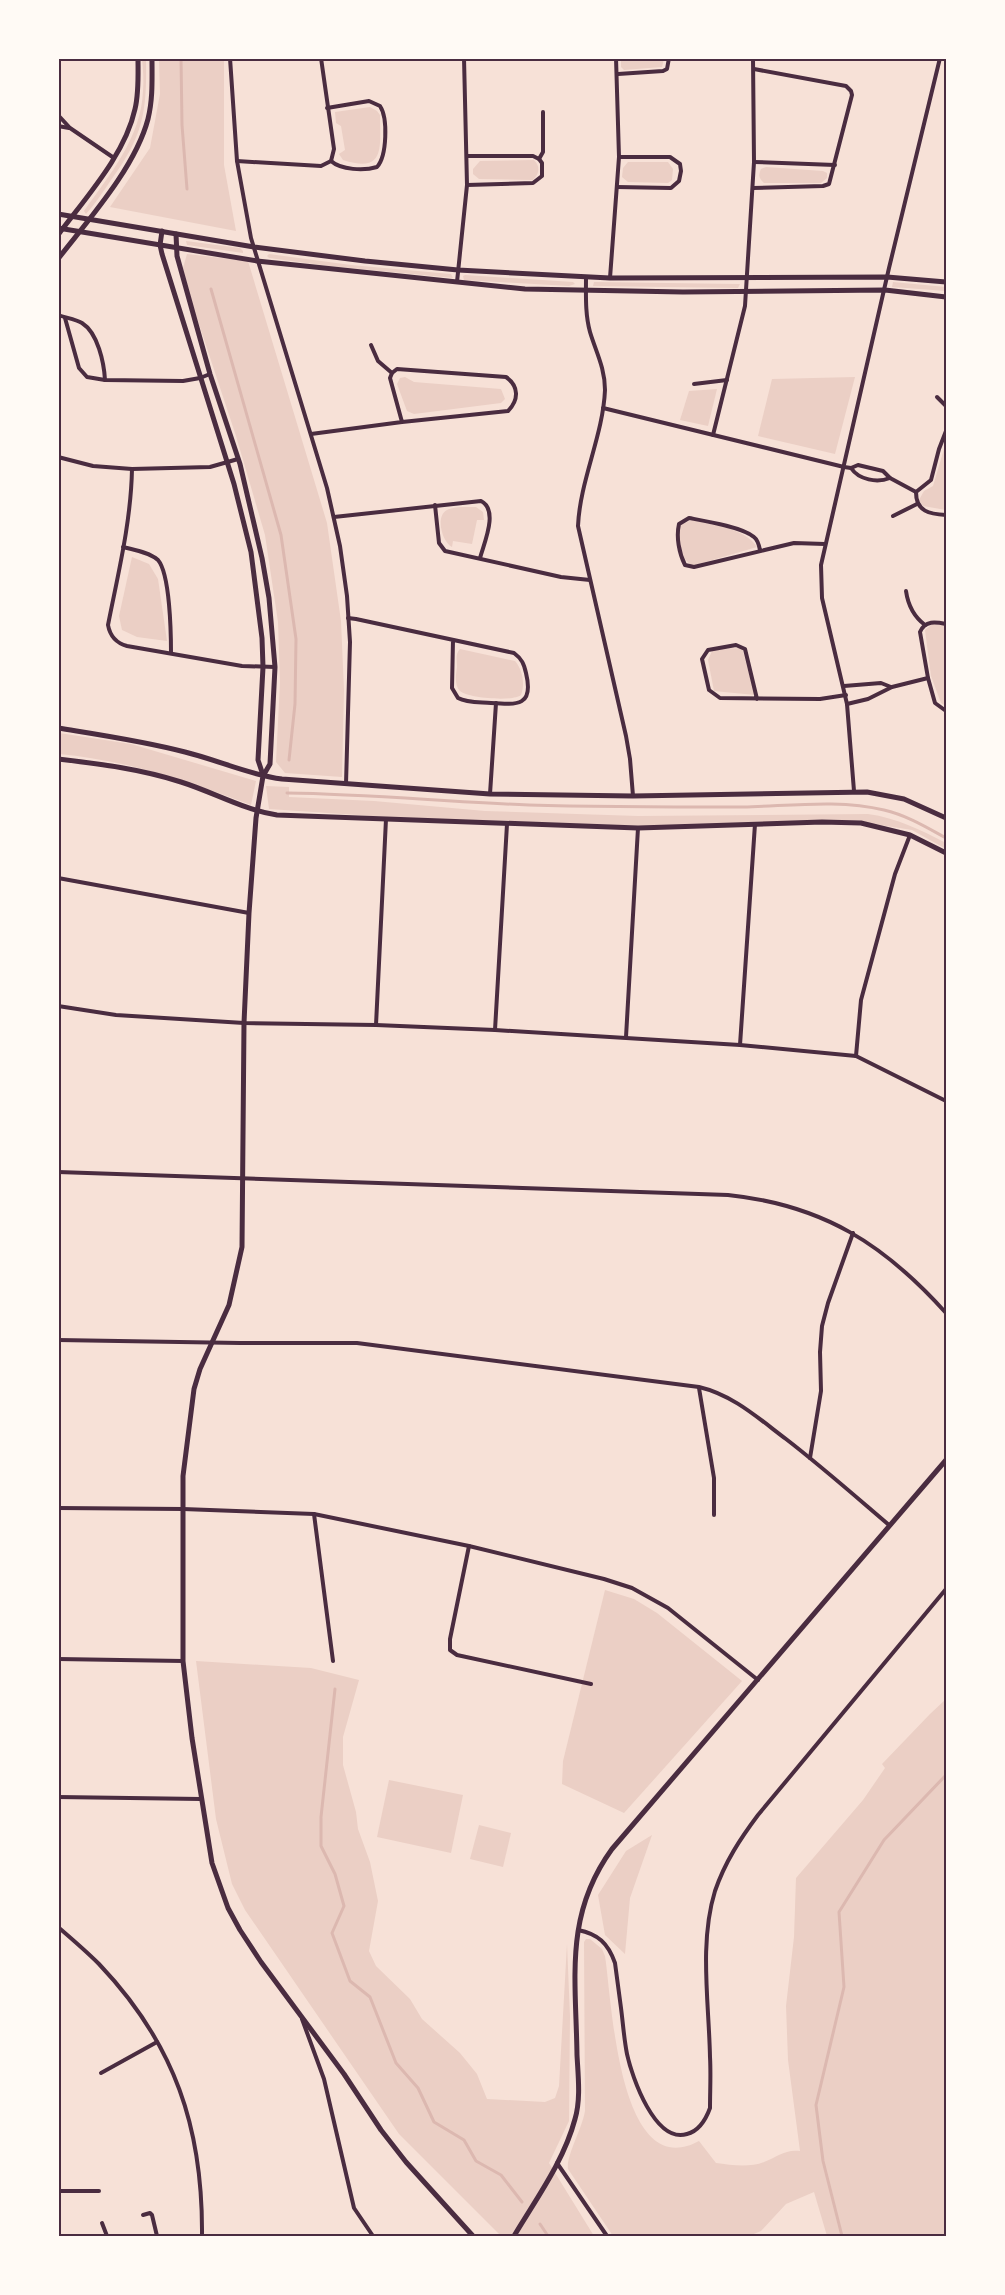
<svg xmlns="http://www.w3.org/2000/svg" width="1005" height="2295" font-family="'Sofia Sans Condensed',sans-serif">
<rect width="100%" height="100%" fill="#f7e1d7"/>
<g fill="#ebcfc5">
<path d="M 142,59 L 146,59 C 147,113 143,136 111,180 C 103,192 95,204 86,214 L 84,211 C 110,174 141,138 143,91 C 144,80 143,69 142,59 Z"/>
<path d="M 159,59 L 224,59 L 224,165 L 236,231 L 110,207 L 150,148 L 160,94 Z"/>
<path d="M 621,59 L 664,59 L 662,67 L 624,70 L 621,67 Z"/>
<path d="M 370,107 L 377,111 L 380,115 C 380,147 386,174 343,160 L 339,154 L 345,150 L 341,126 L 336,123 L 335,112 Z"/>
<path d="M 534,160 C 540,166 540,173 533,180 L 479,179 L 473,174 L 473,169 L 480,161 Z"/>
<path d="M 628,162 L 668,162 L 673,169 L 672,180 L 668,183 L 628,182 L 622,177 L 623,168 Z"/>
<path d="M 766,167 L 823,171 L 827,173 L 827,178 L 821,183 L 764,183 C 759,178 758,176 761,169 Z"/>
<path d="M 186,241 L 240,248 L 243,251 L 243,253 L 187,245 Z"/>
<path d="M 187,254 L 248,261 L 327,523 L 341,621 L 344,690 L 342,777 L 285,773 L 276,762 L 280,682 L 278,622 L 265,535 L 236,436 L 192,303 L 183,268 Z"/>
<path d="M 269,254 L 351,265 L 451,274 L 453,278 L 329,266 L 269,258 L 267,256 Z"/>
<path d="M 465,275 L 573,282 L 575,284 L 569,286 L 464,280 L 463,276 Z"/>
<path d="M 594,282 L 738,284 L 740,284 L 738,288 L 593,286 Z"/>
<path d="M 893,282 L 946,287 L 946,291 L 892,287 Z"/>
<path d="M 405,377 L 414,382 L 501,389 L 505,399 L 501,403 L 414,414 L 407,411 L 397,384 L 400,378 Z"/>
<path d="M 855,377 L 835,454 L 758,436 L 772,379 Z"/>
<path d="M 717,389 L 708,426 L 680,420 L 689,391 Z"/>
<path d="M 946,442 L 946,510 L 923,506 L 919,500 L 924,491 L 933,486 Z"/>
<path d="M 476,507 L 483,512 L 484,520 L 477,520 L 472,544 L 453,541 L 452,547 C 442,542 435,516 447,510 C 454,506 468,507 476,507 Z"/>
<path d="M 692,520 C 713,525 745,528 757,547 L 692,566 C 680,556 674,542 679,525 Z"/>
<path d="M 132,557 L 149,564 L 158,579 L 167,641 L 137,637 L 122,630 L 119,616 Z"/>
<path d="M 935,622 L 946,626 L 946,706 L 941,703 L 931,676 L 925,630 Z"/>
<path d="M 742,648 L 755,695 L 714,691 L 708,660 L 713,649 Z"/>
<path d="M 460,649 L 515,661 C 523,670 525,685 521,695 C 513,702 467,698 460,691 C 454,685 456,674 457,667 C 457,660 455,654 460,649 Z"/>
<path d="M 59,733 L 131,744 L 256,781 L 251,805 C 184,780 130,761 59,754 Z"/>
<path d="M 266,786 L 289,787 L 289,797 L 374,801 L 485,811 L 638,816 L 868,814 C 897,818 921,830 946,843 L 946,849 L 912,830 L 861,822 L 638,826 L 387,817 L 269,809 Z"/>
<path d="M 605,1590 L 634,1599 L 657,1613 L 742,1681 L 624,1813 L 562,1784 L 563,1761 Z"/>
<path d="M 196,1661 L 311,1668 L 359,1680 L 343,1737 L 343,1765 L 356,1812 L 358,1829 L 370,1862 L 378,1901 L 369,1951 L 376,1966 L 410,1999 L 422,2019 L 460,2053 L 477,2074 L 487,2099 L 545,2102 L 555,2098 L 559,2086 L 567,1944 L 570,2016 L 569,2121 L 549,2163 L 594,2236 L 501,2236 L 399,2134 L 245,1910 L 232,1884 L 216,1819 Z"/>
<path d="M 946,1699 L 946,2236 L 827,2236 L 814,2192 L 786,2204 L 761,2231 L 749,2236 L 613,2236 L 568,2169 C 566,2156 582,2129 585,2111 L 584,1942 L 586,1939 L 590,1939 L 602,1949 L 605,1956 C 612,1999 618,2185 699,2141 L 716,2163 C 731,2165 749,2168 764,2162 C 777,2157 785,2149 800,2151 L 788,2060 L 786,2006 L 794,1937 L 796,1878 L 863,1800 L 885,1768 L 882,1764 L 930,1714 Z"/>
<path d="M 389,1780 L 463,1795 L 451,1853 L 377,1837 Z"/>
<path d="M 479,1825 L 511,1833 L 503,1867 L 470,1859 Z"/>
<path d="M 652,1835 L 630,1898 L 625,1954 L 605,1935 L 598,1895 L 626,1851 Z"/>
</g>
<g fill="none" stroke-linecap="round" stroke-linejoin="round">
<g stroke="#dcb8b0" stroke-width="3">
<path d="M 181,58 L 182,125 L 187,189"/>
<path d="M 211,289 L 281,535 L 296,639 L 295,704 L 289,760"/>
<path d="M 287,793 C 368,794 448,802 529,805 C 600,807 672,807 743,807 C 789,806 839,799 884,810 C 906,815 926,827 946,838"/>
<path d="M 335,1689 L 321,1817 L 321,1846 L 335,1874 L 344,1906 L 332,1933 L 350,1981 L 370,1997 L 396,2063 L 418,2088 L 434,2122 L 464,2140 L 476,2161 L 501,2175 L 522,2202"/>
<path d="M 540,2224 L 548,2236"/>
<path d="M 842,2236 L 823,2161 L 816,2105 L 844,1987 L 839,1912 L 884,1840 L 946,1775"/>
</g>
<g stroke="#4a2c40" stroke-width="4">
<path d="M 230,58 L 237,161 L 251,238 L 327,488 L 340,546 L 347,596 L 350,642 L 346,784"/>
<path d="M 618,74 L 663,71 L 667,69 L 669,58"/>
<path d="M 327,108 L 369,101 L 380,106 C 388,118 387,156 377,167 C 364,171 341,170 331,161"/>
<path d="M 58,115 L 70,128 L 114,158"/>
<path d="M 58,126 L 69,128"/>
<path d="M 539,159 L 543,152 L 543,112"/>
<path d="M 237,161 L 321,166 L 331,161 L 334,149 L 321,58"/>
<path d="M 754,162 L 835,165"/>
<path d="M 467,185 L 533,183 L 542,176 L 542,163 L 539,159 L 533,156 L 468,156"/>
<path d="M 617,187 L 671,188 L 679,181 L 681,171 L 680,164 L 670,157 L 619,157"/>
<path d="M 753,188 L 823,186 L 829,184 L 852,95 L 851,91 L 846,86 L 754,69"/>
<path d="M 586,277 C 586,295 585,314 590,332 C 596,352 605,368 605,390 C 603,436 580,480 578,526 L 626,736 L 630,759 L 633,796"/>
<path d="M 610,278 L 619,157 L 616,58"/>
<path d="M 457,282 L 467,185 L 464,58"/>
<path d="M 58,315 C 66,318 75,319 82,323 C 98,333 104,363 105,380"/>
<path d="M 65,318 L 79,368 L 87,377 L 105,380 L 183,381 L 200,378 L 210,374"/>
<path d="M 371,345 L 378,361 L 392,373"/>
<path d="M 694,384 L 727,380"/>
<path d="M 937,397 L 946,406"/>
<path d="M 603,408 L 844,467 L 851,468 L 858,465 L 883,471 L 890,478 L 916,492"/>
<path d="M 311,434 L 402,422 L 508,411 C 519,400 519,386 506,377 L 397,369 L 392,373 L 390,378 L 402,422"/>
<path d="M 713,435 L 745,306 L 754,162 L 753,58"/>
<path d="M 58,457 L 93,466 L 132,469 L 210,467 L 238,459"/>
<path d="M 851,468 C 859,480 877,483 890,478"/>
<path d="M 132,469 C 131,522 118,574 108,625 C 110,636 116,643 127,646 L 242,666 L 275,667"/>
<path d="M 916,492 L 931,480 L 939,449 L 946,431"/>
<path d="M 916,492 C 916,512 930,514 946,515"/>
<path d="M 435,505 L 439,543 L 445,551 L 561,577 L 590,580"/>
<path d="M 893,516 L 917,504"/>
<path d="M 334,517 L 481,501 C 499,510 484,543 480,558"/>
<path d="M 123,547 C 134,550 149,552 158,560 C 170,574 171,633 171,653"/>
<path d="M 760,550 C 759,545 758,540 754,537 C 742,527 705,521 689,518 L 679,524 C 676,537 679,553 685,565 L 694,567 L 794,543 L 825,544"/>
<path d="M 906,591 C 908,605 913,616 925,625"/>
<path d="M 348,618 L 356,619 L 514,653 C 522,659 524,664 526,673 C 534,706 518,705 491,703 C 480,702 467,703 458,698 L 452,688 L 453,640"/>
<path d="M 946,624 C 936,622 925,620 920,632 L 928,678 L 935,703 L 946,711"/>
<path d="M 844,686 L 881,683 L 891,687"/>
<path d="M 757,699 L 745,649 L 736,645 L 708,650 L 702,659 L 709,690 L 720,698 L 820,699 L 846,695"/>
<path d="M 847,704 L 868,699 L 892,687 L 928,678"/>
<path d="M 854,791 L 847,704 L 822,598 L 821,565 L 889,268 L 940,58"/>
<path d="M 490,794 L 496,703"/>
<path d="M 58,878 L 249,913"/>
<path d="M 58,1006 L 116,1015 L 244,1023 L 376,1025 L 495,1030 L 740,1045 L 856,1056 L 946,1101"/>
<path d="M 376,1025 L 386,819"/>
<path d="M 495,1030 L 507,824"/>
<path d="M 626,1037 L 638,828"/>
<path d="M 740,1045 L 755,824"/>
<path d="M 856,1056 L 861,1000 L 895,874 L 910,835"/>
<path d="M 58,1172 L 728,1195 C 823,1205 884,1244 946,1313"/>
<path d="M 58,1340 L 240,1343 L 357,1343 L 699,1387 C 733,1395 758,1418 786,1439 C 821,1466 855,1496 889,1525"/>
<path d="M 699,1388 L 714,1478 L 714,1515"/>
<path d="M 810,1458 L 821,1391 L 820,1352 L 822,1326 L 828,1303 L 853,1233"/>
<path d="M 58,1508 L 183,1509 L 314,1514 L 469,1546 L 604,1579 L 632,1588 L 668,1608 L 758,1680"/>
<path d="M 314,1514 L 333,1661"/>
<path d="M 469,1546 L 450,1639 L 450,1650 L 457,1655 L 591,1684"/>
<path d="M 58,1659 L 183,1661"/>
<path d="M 58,1797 L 201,1799"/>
<path d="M 58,1927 C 72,1939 86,1951 99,1964 C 175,2044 203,2128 202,2236"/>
<path d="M 578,1930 C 598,1934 608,1943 615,1963 C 617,1978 619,1993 621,2008 C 623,2023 624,2039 627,2054 C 632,2077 655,2144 687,2134 C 699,2131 706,2119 710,2108 C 710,2091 711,2074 710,2057 C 709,2003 699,1943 715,1891 C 725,1862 740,1839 758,1815 L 946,1589"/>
<path d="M 302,2019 L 324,2079 L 354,2208 L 373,2236"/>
<path d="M 101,2073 L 157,2042"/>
<path d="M 557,2163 L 607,2236"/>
<path d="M 58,2191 L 99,2191"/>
<path d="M 143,2215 L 150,2213 L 152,2215 L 157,2236"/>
<path d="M 102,2223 L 107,2236"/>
</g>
<g stroke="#4a2c40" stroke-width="5">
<path d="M 58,214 L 254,247 L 365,261 L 458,270 L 610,278 L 887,277 L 946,282"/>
<path d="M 58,228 L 257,261 L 525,289 L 683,292 L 885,290 L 946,297"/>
<path d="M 162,231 L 160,245 L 162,254 L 234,484 L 251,552 L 262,638 L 263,667 L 258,760 L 263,775"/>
<path d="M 176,234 L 177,256 L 210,374 L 240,464 L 262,558 L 269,598 L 275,667 L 270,764 L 263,776 L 256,818 L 249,913 L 244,1023 L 242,1247 L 229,1305 L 200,1369 L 194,1389 L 183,1476 L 183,1661 L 192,1738 L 212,1863 L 228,1908 L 240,1930 L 261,1962 L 344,2074 L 381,2130 L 406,2162 L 473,2236"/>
<path d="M 58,728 C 101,735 143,741 185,752 C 218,760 249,775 282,779 L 490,794 L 633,796 L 867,792 L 904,799 L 946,818"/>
<path d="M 58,759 C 100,764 141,769 181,782 C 213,792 244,810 277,815 L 638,828 L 822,822 L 861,823 L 910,835 L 946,853"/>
<path d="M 514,2236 C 536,2199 564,2161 575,2119 C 581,2099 578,2075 577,2055 C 576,1978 564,1915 612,1849 L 946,1460"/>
</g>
<g stroke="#4a2c40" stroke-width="5">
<path d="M 58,235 C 86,197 125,155 135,109 C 139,93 138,75 138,58"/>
<path d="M 58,259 C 89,219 135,168 148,119 C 153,99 152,79 152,58"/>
</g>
</g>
<rect width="1005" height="2295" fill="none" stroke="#fffaf5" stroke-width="120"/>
<rect x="60" y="60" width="885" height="2175" fill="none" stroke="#4a2c40" stroke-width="2"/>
</svg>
